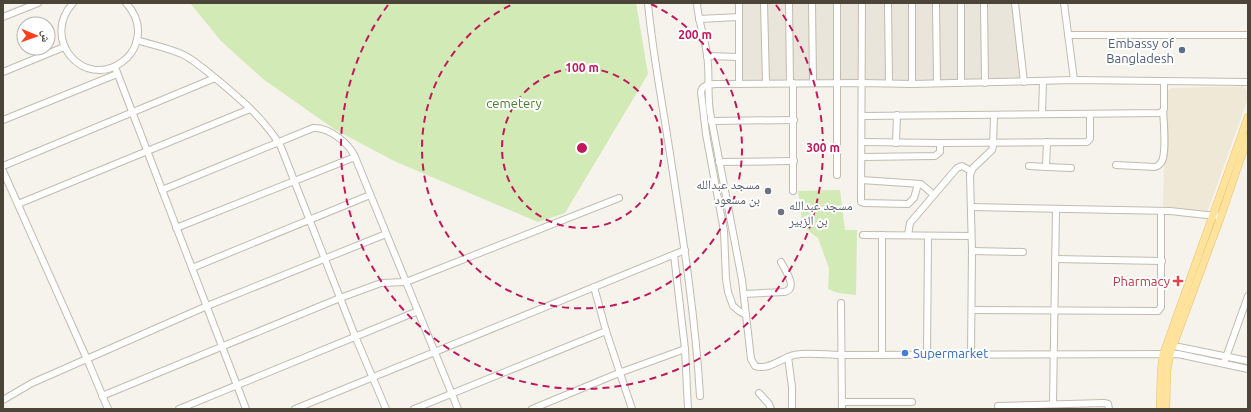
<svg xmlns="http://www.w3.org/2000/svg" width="1251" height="412" font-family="Ubuntu,'Noto Naskh Arabic',sans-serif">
<rect width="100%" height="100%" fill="#f6f3ec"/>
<path fill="#eae5da" d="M 739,3 L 1013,3 L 1022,81 L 739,83 Z"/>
<path fill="#efe8d6" d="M 1243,86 L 1248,92 L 1248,98 L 1207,213 L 1163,206 L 1166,92 L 1171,88 Z"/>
<g fill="#d2eab5">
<path d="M 190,3 L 636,3 L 648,74 L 565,213 L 538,222 L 394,161 L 334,129 L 263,79 L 221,41 Z"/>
<path d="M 840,190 L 845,230 L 857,230 L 856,295 L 838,293 L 828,289 L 829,268 L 818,238 L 803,227 L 798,191 Z"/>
</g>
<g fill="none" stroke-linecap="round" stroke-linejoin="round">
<defs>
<g id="minor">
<path d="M 73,3 C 40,39 84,90 122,62 C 129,57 134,50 136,43 C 141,28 136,14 126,3"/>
<path d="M 648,3 C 652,49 661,95 668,141 C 681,226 695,310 700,396"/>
<path d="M 697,3 C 698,21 705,38 707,55 C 710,74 707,92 710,112 L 742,280 L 751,359 L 755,366 C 767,371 782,358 794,355 C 809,352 826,355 841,355 L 1178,354 L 1248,369"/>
<path d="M 739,3 L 739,84"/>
<path d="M 764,3 L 766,83"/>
<path d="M 789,3 L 790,83"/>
<path d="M 812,3 L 813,83"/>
<path d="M 837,3 L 837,175"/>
<path d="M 862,3 L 861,202 L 864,203 L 908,204 L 914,198 L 918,184"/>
<path d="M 888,3 L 889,83"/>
<path d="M 936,3 L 937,83"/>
<path d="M 961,3 L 961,83"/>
<path d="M 984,3 L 985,83"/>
<path d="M 1015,3 L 1024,82"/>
<path d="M 1064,3 L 1074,80"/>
<path d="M 3,17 L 38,3"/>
<path d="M 699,19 L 739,17"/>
<path d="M 1068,35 L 1248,35"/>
<path d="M 137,40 C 152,45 169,48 184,55 C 195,61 204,69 214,77 C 238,97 265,119 281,147 L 355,336 L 386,409"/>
<path d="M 707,56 L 739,57"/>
<path d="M 115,67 L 246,409"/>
<path d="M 3,72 L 64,47"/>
<path d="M 912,84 L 912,3"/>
<path d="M 1042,114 L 1043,81"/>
<path d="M 862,116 L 1160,113 L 1163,111 L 1164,109 L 1164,82"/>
<path d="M 3,120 L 117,74"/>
<path d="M 711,121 L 794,120"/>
<path d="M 862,142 L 940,143 L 1087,142 L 1090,139 L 1090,114"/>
<path d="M 896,143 L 897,115"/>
<path d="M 862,157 L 935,156 L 940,152 L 940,143"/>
<path d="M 719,162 L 794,161"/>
<path d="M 1116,165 L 1155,167 C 1158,166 1160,165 1162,161 C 1166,153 1164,122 1163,111"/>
<path d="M 3,166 L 215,78"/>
<path d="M 1029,166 L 1046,167 L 1047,142"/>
<path d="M 1046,167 L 1071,168"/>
<path d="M 3,171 L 90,366 L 108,409"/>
<path d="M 861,180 L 921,184 L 934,195"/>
<path d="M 162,190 L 313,128 C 329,127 349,143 355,157 L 458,409"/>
<path d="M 793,191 L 793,83"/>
<path d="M 18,204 L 250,109"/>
<path d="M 971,207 L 1170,211 L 1216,216"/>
<path d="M 176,228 L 355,157"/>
<path d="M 863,235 L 971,236"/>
<path d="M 882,235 L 882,355"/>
<path d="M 908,235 L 910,223 L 957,168 L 962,166 L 971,171"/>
<path d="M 972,251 L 1023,252"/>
<path d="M 674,255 L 685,349 L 688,409"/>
<path d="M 1055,259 L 1162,261"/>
<path d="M 192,268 L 370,195"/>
<path d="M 594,287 L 606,331 L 632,409"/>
<path d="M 744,294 L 784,292 C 799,289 785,270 781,262"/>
<path d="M 841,303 L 842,409"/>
<path d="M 972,310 L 1158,311 L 1161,307 L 1161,211"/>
<path d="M 746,315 L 739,311 L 733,306 L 728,292 L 726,279 L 724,231 L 706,134 L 701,92 C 702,85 708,85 715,84 L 862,83 L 912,84 L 1074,80 L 1248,82"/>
<path d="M 1174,346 L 1248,361"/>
<path d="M 927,355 L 928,236"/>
<path d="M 971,355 L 972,251 L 970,175 L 973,168 L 992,150 L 993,146 L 994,115"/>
<path d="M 788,357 L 792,387 L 792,409"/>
<path d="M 1225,360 L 1248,296"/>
<path d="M 759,393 L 769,404 L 771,409"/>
<path d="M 102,396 L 340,298 L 381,283 L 406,282 L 619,198"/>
<path d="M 3,400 L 32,383 L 207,306 L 386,234"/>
<path d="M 842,402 L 912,402"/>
<path d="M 1053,404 L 1056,209"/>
<path d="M 998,406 L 1104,403 L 1108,404 L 1109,409"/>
<path d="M 179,409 L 418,311"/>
<path d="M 295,409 L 685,250"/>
<path d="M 414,409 L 606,331"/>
<path d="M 532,409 L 619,373 L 685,349"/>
</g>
<g id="major">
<path d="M 1160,409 L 1161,372 L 1163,355 L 1248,117"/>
<path d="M 1166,409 L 1167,371 L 1170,354 L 1221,216 L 1248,137"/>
</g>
</defs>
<use href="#minor" stroke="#c2bbae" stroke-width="8"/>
<use href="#major" stroke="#e6c16a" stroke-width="8"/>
<use href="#minor" stroke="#fff" stroke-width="6"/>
<use href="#major" stroke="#ffe39c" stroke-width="7"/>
</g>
<g fill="none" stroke="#c2185b" stroke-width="2" stroke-dasharray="7 5">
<circle cx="582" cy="148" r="80"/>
<path d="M651 4A160 160 0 1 1 513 4"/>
<path d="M776 5A241 241 0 1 1 388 5"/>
</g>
<circle fill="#5c6f8a" stroke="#fff" stroke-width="1.5" cx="1182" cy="50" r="4"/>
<g fill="#6b7280" stroke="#fff" stroke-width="1.5">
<circle cx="768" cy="191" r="4"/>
<circle cx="781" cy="212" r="4"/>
</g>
<path fill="#e0444e" stroke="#fff" stroke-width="1.5" d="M1176 275h4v4h4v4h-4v4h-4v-4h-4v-4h4z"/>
<circle fill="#3f7fe0" stroke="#fff" stroke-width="1.5" cx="905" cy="353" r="4"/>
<g text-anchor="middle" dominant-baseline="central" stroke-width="4" stroke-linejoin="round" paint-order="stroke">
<g font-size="13" fill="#4e5e75" stroke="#fff" text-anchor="end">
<text x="1174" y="43">Embassy of<tspan x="1174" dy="15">Bangladesh</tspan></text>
</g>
<g font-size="13" fill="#4a7f2a" stroke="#fff">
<text x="514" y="103">cemetery</text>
</g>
<g font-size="13" fill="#5b616d" stroke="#fff" text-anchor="end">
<text x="760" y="184">مسجد عبدالله<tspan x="760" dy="15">بن مسعود</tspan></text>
<text x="789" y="205" text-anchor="start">مسجد عبدالله<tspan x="789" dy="15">بن الزبير</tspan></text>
</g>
<g font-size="13" fill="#be3a42" stroke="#fff" text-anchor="end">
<text x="1170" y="281">Pharmacy</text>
</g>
<g font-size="13" fill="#366cbe" stroke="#fff" text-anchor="start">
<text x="913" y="353">Supermarket</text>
</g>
</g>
<circle cx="582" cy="148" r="6" fill="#c2185b" stroke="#fff" stroke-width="2"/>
<g font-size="12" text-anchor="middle" font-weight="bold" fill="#c2185b" stroke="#fff" stroke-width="4" stroke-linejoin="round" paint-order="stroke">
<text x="695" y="39">200 m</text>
<text x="582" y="72">100 m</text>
<text x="823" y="152">300 m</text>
</g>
<rect width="1251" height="412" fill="none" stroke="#4b4439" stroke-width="8"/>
<g transform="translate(36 36) rotate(92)"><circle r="19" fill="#ffffff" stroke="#b7b4b0"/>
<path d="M0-3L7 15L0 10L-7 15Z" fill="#fc3f1d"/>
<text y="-6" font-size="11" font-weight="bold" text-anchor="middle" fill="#4b4439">ش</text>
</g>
</svg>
